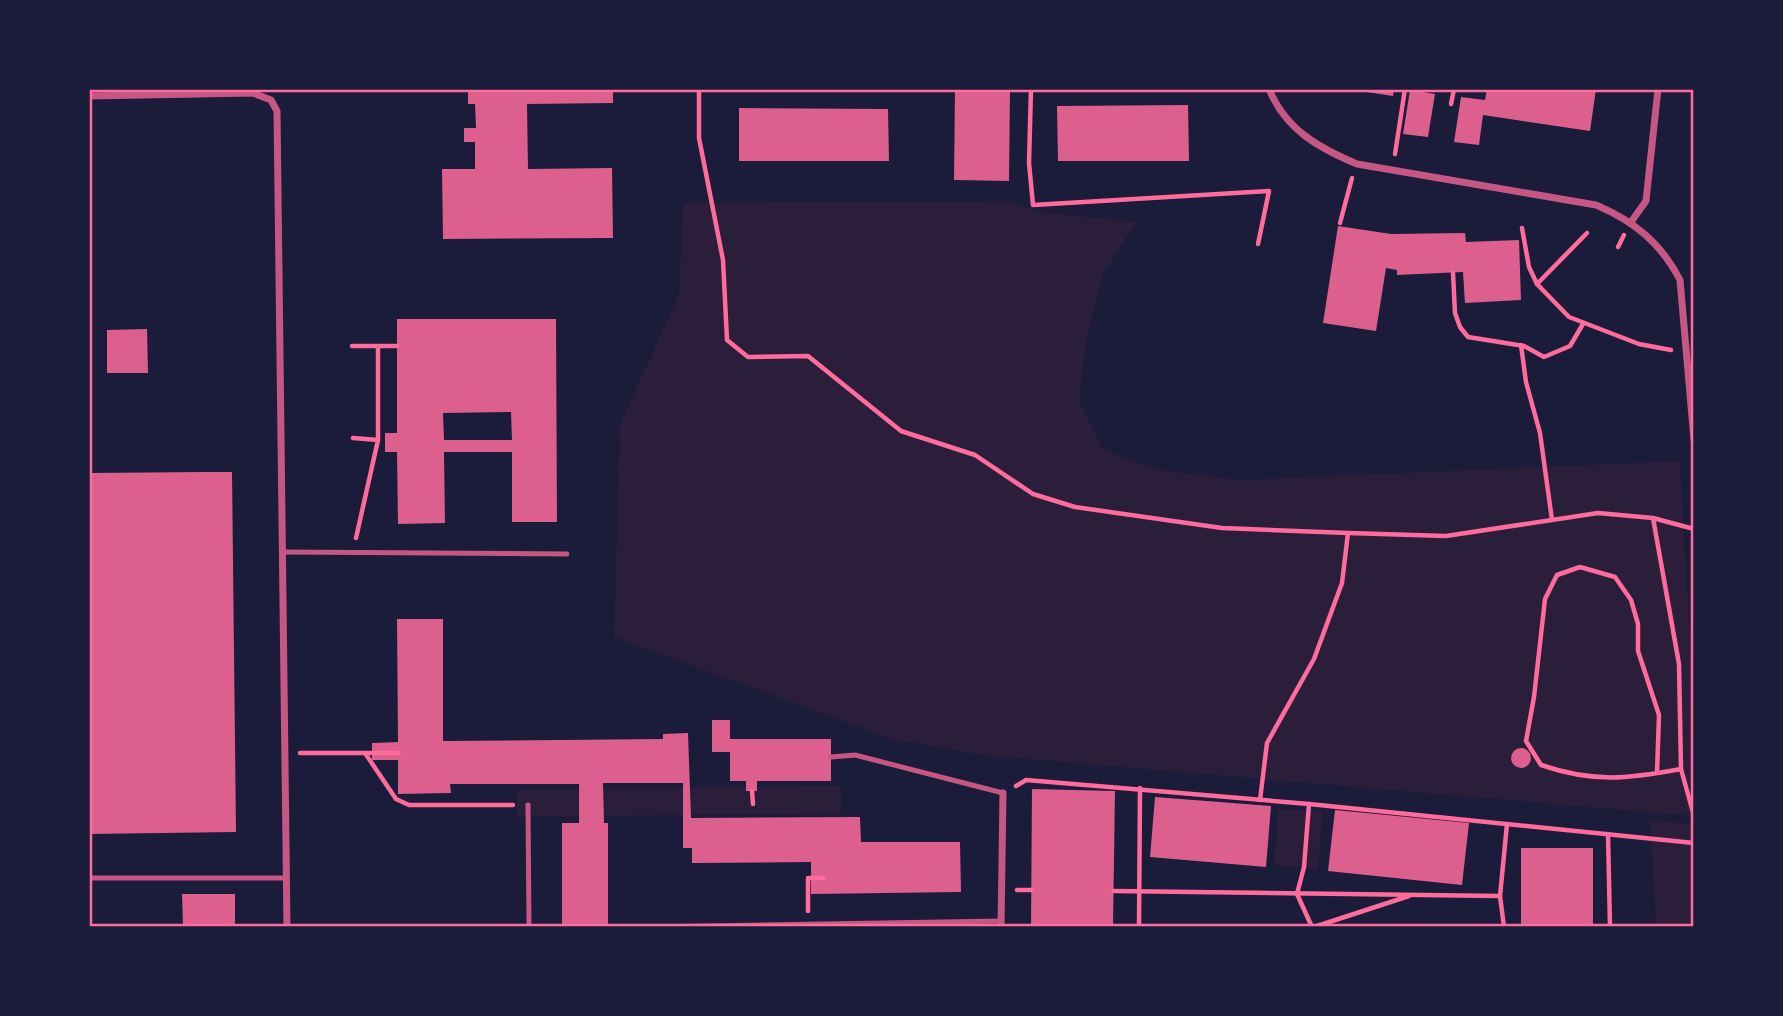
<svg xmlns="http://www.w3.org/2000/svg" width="1783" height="1016" font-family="'Varela Round',sans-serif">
<rect width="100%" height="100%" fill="#1b1b3a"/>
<g fill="#2a1e3b">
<path d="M 1010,201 L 1040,212 L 1136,222 L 1103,275 L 1086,341 L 1079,402 L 1104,450 L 1159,470 L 1239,480 L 1680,461 L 1694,708 L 1694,816 L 982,755 L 892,739 L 614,637 L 620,424 L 679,294 L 683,203 Z"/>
<path d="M 841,786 L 841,813 L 517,817 L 517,790 Z"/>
<path d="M 1278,809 L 1323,812 L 1318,869 L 1274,865 Z"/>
<path d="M 1650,820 L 1691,824 L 1694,830 L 1694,927 L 1656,927 Z"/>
</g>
<g fill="#dd5f8e" fill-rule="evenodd">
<path d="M 468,89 L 613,89 L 613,103 L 527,104 L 528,169 L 612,168 L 613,238 L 443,239 L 442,169 L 475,169 L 475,142 L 464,142 L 464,128 L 476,128 L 475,104 L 468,104 Z"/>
<path d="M 955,89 L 1010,89 L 1009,181 L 954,180 Z"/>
<path d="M 1346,89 L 1394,89 L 1393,96 Z"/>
<path d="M 1487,89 L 1596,89 L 1590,131 L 1483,115 L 1479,145 L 1454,142 L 1461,97 L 1485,100 Z"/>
<path d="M 1410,90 L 1435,94 L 1428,137 L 1403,134 Z"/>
<path d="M 1188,105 L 1189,161 L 1058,161 L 1057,106 Z"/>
<path d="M 739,108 L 888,109 L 889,161 L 739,161 Z"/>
<path d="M 1338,226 L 1391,234 L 1465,233 L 1466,242 L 1519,240 L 1521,300 L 1465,303 L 1463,272 L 1397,275 L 1397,270 L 1386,268 L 1376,331 L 1323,323 Z"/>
<path d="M 397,319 L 556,319 L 557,522 L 512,522 L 512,452 L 444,452 L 445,523 L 398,524 L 397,452 L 385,452 L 385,433 L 397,433 ZM 511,412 L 512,440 L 444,440 L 443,413 Z"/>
<path d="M 147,329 L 148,373 L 107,373 L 107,330 Z"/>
<path d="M 204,472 L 232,472 L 236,832 L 89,834 L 89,473 Z"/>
<path d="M 397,619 L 443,619 L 443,741 L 663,739 L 663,734 L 688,733 L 691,818 L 860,817 L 861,842 L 960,842 L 961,892 L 811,894 L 811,862 L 692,863 L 692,848 L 683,848 L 683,783 L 603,783 L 604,823 L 608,823 L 608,927 L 562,927 L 562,823 L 579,823 L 579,784 L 450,784 L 451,793 L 398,794 L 398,760 L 372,760 L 372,743 L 398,742 Z"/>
<path d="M 712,720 L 730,720 L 730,739 L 831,739 L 831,781 L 757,781 L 757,791 L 746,791 L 746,781 L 730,781 L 730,752 L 712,752 Z"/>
<circle cx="1521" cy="758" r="10"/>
<path d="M 1032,789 L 1115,791 L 1113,927 L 1031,927 Z"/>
<path d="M 1155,797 L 1271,806 L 1266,867 L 1150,857 Z"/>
<path d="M 1335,810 L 1469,823 L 1462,885 L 1328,871 Z"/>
<rect x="1521" y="848" width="72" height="79"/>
<path d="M 182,894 L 235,894 L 235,927 L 183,927 Z"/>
</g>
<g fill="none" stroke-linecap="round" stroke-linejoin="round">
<g stroke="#ff6b9d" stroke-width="4.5">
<path d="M 699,89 L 699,138 L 723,260 L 727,340 L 748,357 L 808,356 L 901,431 L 975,455 L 1033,494 L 1075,507 L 1222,528 L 1348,533 L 1446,536 L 1598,513 L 1653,518 L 1694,529"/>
<path d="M 1031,89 L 1029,163 L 1033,205 L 1269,191 L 1258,244"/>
<path d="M 1451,104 L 1454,89"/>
<path d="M 1395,154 L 1405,89"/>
<path d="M 1340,223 L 1352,178"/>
<path d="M 1522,228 L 1529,267 L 1537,284 L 1587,233"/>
<path d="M 1618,247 L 1624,235"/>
<path d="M 1453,273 L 1455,313 L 1460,327 L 1468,337 L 1524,346 L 1544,357 L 1570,346 L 1583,324"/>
<path d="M 1537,284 L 1569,317 L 1639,344 L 1671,350"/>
<path d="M 1521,345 L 1526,382 L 1540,433 L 1552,520"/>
<path d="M 352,346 L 397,346"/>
<path d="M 378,346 L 378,440"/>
<path d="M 353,438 L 378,440 L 356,538"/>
<path d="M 1653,518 L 1679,664 L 1681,769 L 1694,816"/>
<path d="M 300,753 L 398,753"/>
<path d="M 365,753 L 396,799 L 409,805 L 513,805"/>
<path d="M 1657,773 L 1659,715 L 1638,651 L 1638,624 L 1631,600 L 1615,577 L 1580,567 L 1557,575 L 1545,599 L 1534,697 L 1526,741 L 1541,765 C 1594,783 1627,779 1681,769"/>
<path d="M 1016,786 L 1026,780 L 1309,804 L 1694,843"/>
<path d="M 752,791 L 753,804"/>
<path d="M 1260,800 L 1267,743 L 1314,659 L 1342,583 L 1348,533"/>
<path d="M 1309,804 L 1304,867 L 1297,894 L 1312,927"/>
<path d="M 1608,834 L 1610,927"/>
<path d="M 1017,890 L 1031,890"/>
<path d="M 1114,891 L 1500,896"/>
<path d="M 808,911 L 808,878 L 823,878"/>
<path d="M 1139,927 L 1140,788"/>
<path d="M 1314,927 L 1409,896"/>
<path d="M 1504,927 L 1500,896 L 1507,824"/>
</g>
<g stroke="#c65784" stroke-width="5">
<path d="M 283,552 L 567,554"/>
<path d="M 831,757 L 855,755 L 1003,793"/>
<path d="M 528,805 L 529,927"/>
<path d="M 89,878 L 286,878"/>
<path d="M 650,927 L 1001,921"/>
</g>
<g stroke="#c65784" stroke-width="7">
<path d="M 1269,89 C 1286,130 1319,148 1357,164 L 1596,205 C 1634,221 1661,243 1680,280 L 1694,440"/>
<path d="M 89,96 L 253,93 L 271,100 L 277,111 L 287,927"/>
<path d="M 1631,222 L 1646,201 L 1658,89"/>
<path d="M 1001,927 L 1003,793"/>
</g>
</g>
<rect width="1783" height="1016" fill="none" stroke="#1b1b3a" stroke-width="182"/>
<rect x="91" y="91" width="1601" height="834" fill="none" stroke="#ff6b9d" stroke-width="2.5"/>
</svg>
